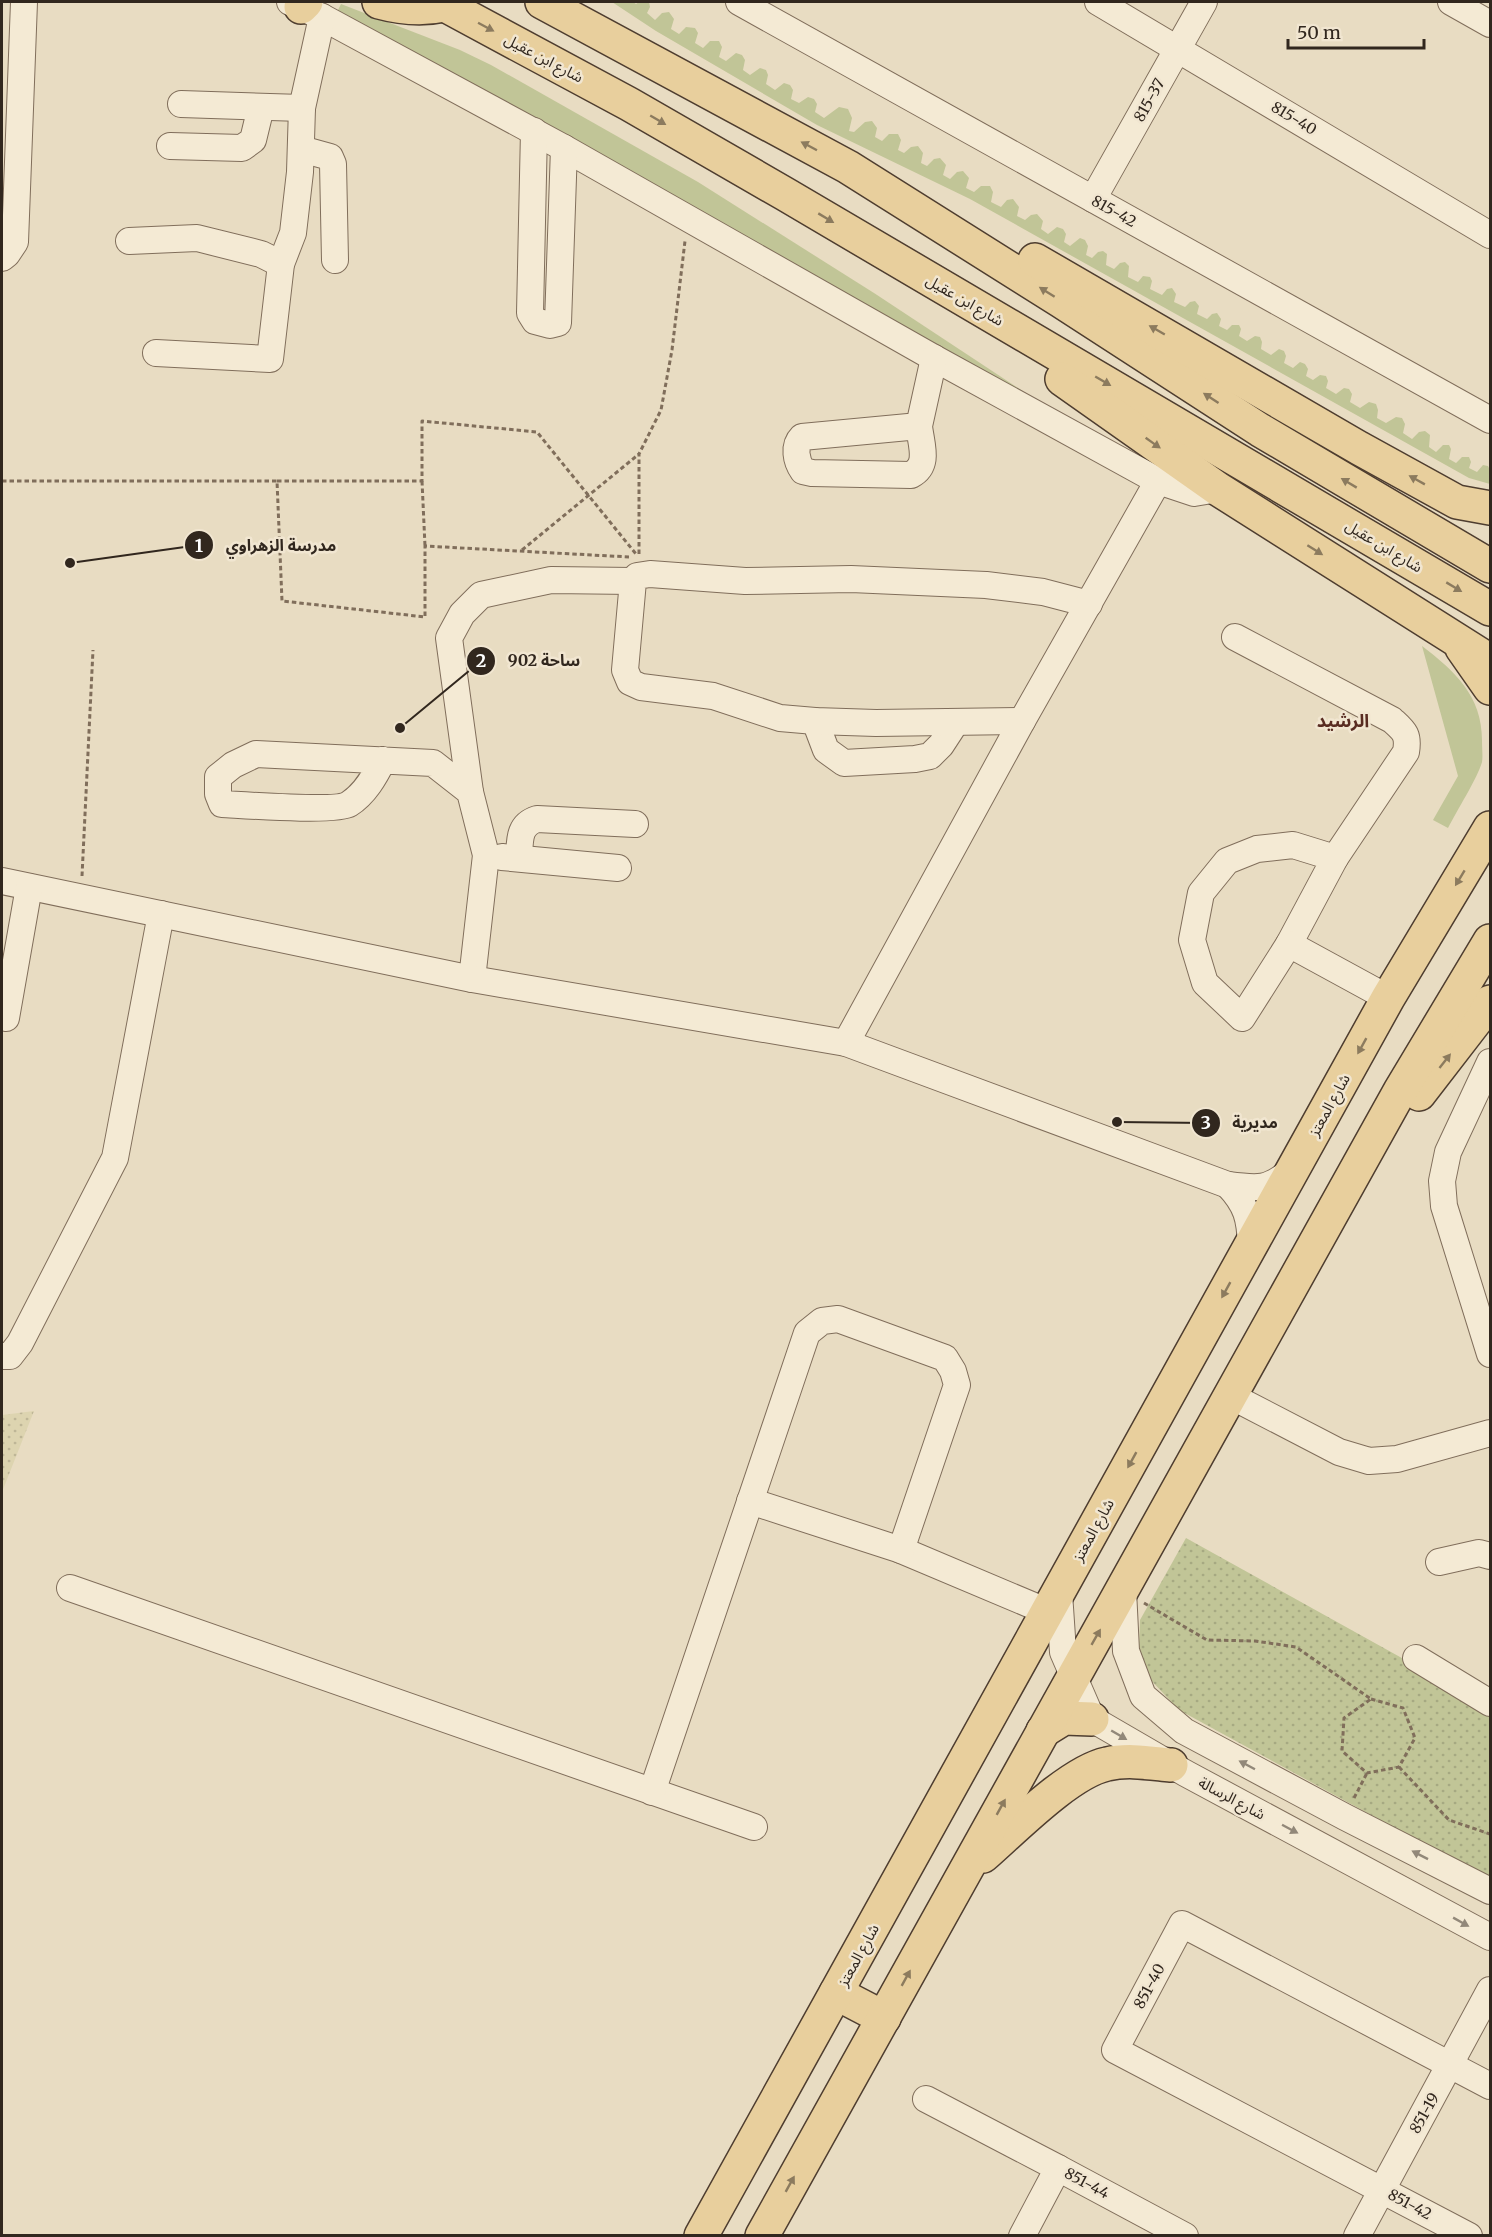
<svg xmlns="http://www.w3.org/2000/svg" width="1492" height="2237" font-family="Merriweather,'Noto Sans Arabic',serif">
<defs>
<pattern id="farmland-dots" width="8" height="8" patternUnits="userSpaceOnUse" patternTransform="scale(1.5)"><rect width="8" height="8" fill="#ddd4b0"/><path d="M2 2h.1M6 6h.1" fill="none" stroke="#beb697" stroke-width="1.8" stroke-linecap="round"/></pattern>
<pattern id="garden-dots" width="8" height="8" patternUnits="userSpaceOnUse" patternTransform="scale(1.5)"><rect width="8" height="8" fill="#c1c597"/><path d="M2 2h.1M6 6h.1" fill="none" stroke="#a6a982" stroke-width="1.8" stroke-linecap="round"/></pattern>
</defs>
<rect width="100%" height="100%" fill="#e8dcc2"/>
<path fill="url(#farmland-dots)" d="M 34,1411 L 2,1492 L 2,1415 Z"/>
<g fill="#c1c597">
<path d="M 612,2 L 633,2 L 636,4 L 639,2 L 649,2 L 650,7 L 647,13 L 655,20 L 662,13 L 669,12 L 674,19 L 671,29 L 679,34 L 686,27 L 695,28 L 698,33 L 695,43 L 703,48 L 710,41 L 719,41 L 722,47 L 719,57 L 726,61 L 736,53 L 742,55 L 745,60 L 743,70 L 750,75 L 760,68 L 766,70 L 768,75 L 766,84 L 775,90 L 784,83 L 790,85 L 793,90 L 791,99 L 799,103 L 808,97 L 814,99 L 817,104 L 815,112 L 824,118 L 839,107 L 848,109 L 852,118 L 849,131 L 854,132 L 865,122 L 872,121 L 877,128 L 875,137 L 882,141 L 889,134 L 898,134 L 901,140 L 898,150 L 904,153 L 911,147 L 918,146 L 923,153 L 921,163 L 927,166 L 934,159 L 940,158 L 946,165 L 943,175 L 950,179 L 957,172 L 963,171 L 969,178 L 966,188 L 974,192 L 981,186 L 990,186 L 993,192 L 991,202 L 1001,207 L 1007,200 L 1013,199 L 1019,207 L 1017,216 L 1025,220 L 1031,215 L 1037,214 L 1043,221 L 1041,229 L 1048,234 L 1057,227 L 1063,229 L 1066,234 L 1064,242 L 1070,246 L 1080,238 L 1085,240 L 1088,246 L 1086,255 L 1092,258 L 1098,252 L 1103,251 L 1107,254 L 1106,265 L 1114,269 L 1120,263 L 1125,262 L 1129,266 L 1128,277 L 1138,282 L 1143,276 L 1150,277 L 1152,281 L 1150,289 L 1162,295 L 1167,289 L 1172,288 L 1176,294 L 1174,302 L 1185,307 L 1190,302 L 1195,301 L 1199,306 L 1197,314 L 1207,319 L 1212,314 L 1217,313 L 1221,319 L 1219,326 L 1227,330 L 1232,325 L 1239,325 L 1241,329 L 1239,336 L 1247,341 L 1255,336 L 1260,337 L 1262,342 L 1261,349 L 1271,355 L 1279,349 L 1284,351 L 1286,356 L 1284,363 L 1293,368 L 1300,362 L 1305,364 L 1308,369 L 1306,376 L 1313,380 L 1320,375 L 1326,376 L 1328,381 L 1326,388 L 1336,394 L 1344,388 L 1349,389 L 1352,394 L 1350,402 L 1360,408 L 1369,402 L 1376,404 L 1378,410 L 1377,418 L 1386,423 L 1396,417 L 1402,418 L 1405,424 L 1403,433 L 1412,439 L 1419,432 L 1425,431 L 1430,435 L 1429,447 L 1436,452 L 1443,445 L 1449,445 L 1451,449 L 1449,459 L 1456,463 L 1462,457 L 1469,457 L 1471,462 L 1469,468 L 1477,472 L 1483,465 L 1488,466 L 1490,470 L 1490,484 L 1469,478 L 970,199 L 817,125 L 656,31 Z"/>
<path d="M 341,4 L 460,50 L 491,65 L 698,182 L 874,293 L 1056,413 L 337,12 Z"/>
<path d="M 1422,646 C 1456,672 1483,697 1482,743 C 1482,749 1483,756 1482,762 C 1478,777 1456,812 1448,828 L 1433,820 L 1458,776 Z"/>
</g>
<path fill="url(#garden-dots)" d="M 1186,1538 L 1490,1707 L 1490,1880 L 1179,1710 L 1147,1676 L 1139,1648 L 1140,1620 Z"/>
<g fill="none" stroke-linecap="round" stroke-linejoin="round">
<defs>
<g id="minor">
<path d="M 290,2 L 322,17 L 564,148 L 934,358 L 1158,481 L 1194,493 L 1218,489"/>
<path d="M 739,2 L 1490,420"/>
<path d="M 1098,2 L 1490,235"/>
<path d="M 1451,2 L 1490,24"/>
<path d="M 181,104 L 302,108"/>
<path d="M 534,131 L 530,313 L 535,321 L 550,325 L 558,323 L 564,148"/>
<path d="M 170,146 L 242,148 L 253,140 L 261,107"/>
<path d="M 301,149 L 330,157 L 333,164 L 335,260"/>
<path d="M 1093,199 L 1204,2"/>
<path d="M 129,241 L 197,238 L 261,254 L 281,264"/>
<path d="M 2,258 L 7,254 L 15,242 L 24,2"/>
<path d="M 156,353 L 270,359 L 281,264 L 293,233 L 300,172 L 302,108 L 322,17"/>
<path d="M 919,426 C 921,445 930,465 911,475 L 812,473 L 803,471 C 796,461 793,446 802,437 L 919,426 L 934,358"/>
<path d="M 1235,637 L 1392,720 C 1404,731 1409,734 1406,752 L 1335,858"/>
<path d="M 815,721 L 826,750 L 844,763 L 915,759 L 930,756 L 941,745 L 956,722"/>
<path d="M 1022,721 L 876,723 L 815,721 L 780,718 L 713,696 L 641,687 L 630,682 L 625,670 L 633,581 L 637,576 L 650,574 L 745,581 L 851,579 L 986,585 L 1043,592 L 1089,604"/>
<path d="M 383,760 C 375,776 365,794 349,804 C 336,812 243,805 222,804 L 218,794 L 218,777 L 233,765 L 256,754 L 433,763 L 470,792 L 486,855 L 472,979"/>
<path d="M 470,792 L 449,638 L 462,614 L 481,595 L 551,580 L 633,581"/>
<path d="M 1293,845 L 1335,858 L 1289,944 L 1242,1018 L 1205,983 L 1192,940 L 1201,893 L 1227,861 L 1257,849 Z"/>
<path d="M 502,857 L 618,868"/>
<path d="M 519,858 C 520,841 518,825 537,819 L 635,824"/>
<path d="M 2,881 L 472,979 L 846,1043 L 1228,1185 C 1259,1189 1268,1190 1292,1170"/>
<path d="M 1289,944 L 1388,998"/>
<path d="M 6,1018 L 29,887"/>
<path d="M 846,1043 L 1022,721 L 1158,481"/>
<path d="M 1490,1062 L 1448,1152 L 1442,1181 L 1444,1206 L 1490,1354"/>
<path d="M 1228,1185 C 1247,1205 1250,1219 1251,1245"/>
<path d="M 2,1356 L 10,1356 L 20,1343 L 115,1158 L 161,914"/>
<path d="M 1231,1396 L 1339,1452 L 1369,1461 L 1397,1459 L 1490,1433"/>
<path d="M 750,1501 L 901,1550 L 1048,1612"/>
<path d="M 1439,1562 L 1479,1553 L 1490,1556"/>
<path d="M 70,1588 L 754,1827"/>
<path d="M 1123,1590 L 1126,1651 L 1143,1696 L 1184,1731 L 1345,1817 L 1490,1891"/>
<path d="M 1059,1593 L 1063,1652 L 1092,1719 L 1185,1773 L 1490,1937"/>
<path d="M 1416,1658 L 1490,1703"/>
<path d="M 652,1792 L 807,1333 L 822,1321 L 838,1319 L 945,1358 L 953,1371 L 957,1385 L 901,1550"/>
<path d="M 926,2099 L 1058,2168"/>
<path d="M 1022,2236 L 1058,2168 L 1185,2236"/>
<path d="M 1357,2236 L 1490,1990"/>
<path d="M 1469,2236 L 1115,2050 L 1182,1924 L 1490,2086"/>
</g>
<g id="major">
<path d="M 379,2 C 401,8 422,10 445,5"/>
<path d="M 434,2 L 445,5 L 629,104 L 785,194 L 1490,609"/>
<path d="M 542,2 L 848,167 L 1061,301 L 1260,430 L 1490,566"/>
<path d="M 301,7 L 306,2"/>
<path d="M 1035,260 L 1359,448 L 1457,502 L 1490,508"/>
<path d="M 1062,379 L 1218,489 L 1490,661"/>
<path d="M 1462,648 L 1490,688"/>
<path d="M 1419,1094 L 1490,1002"/>
<path d="M 1043,1731 L 1064,1718 L 1092,1719"/>
<path d="M 983,1856 C 1013,1830 1069,1772 1107,1764 C 1128,1759 1150,1763 1171,1765"/>
<path d="M 836,1993 L 884,2018"/>
<path d="M 701,2236 L 1388,998 L 1490,828"/>
<path d="M 762,2236 L 1400,1091 L 1490,941"/>
</g>
</defs>
<use href="#minor" stroke="#806e5b" stroke-width="28"/>
<use href="#major" stroke="#4e3d2f" stroke-width="36"/>
<g stroke="#806e5b" stroke-width="3" stroke-dasharray="4.5 3" stroke-linecap="butt">
<path d="M 2,481 L 277,481 L 282,601 L 425,617 L 425,546 L 629,557"/>
<path d="M 277,481 L 422,481 L 422,421 L 537,432 L 636,554"/>
<path d="M 422,481 L 425,546"/>
<path d="M 522,550 L 639,454"/>
<path d="M 639,554 L 639,454 L 661,410 L 672,350 L 685,241"/>
<path d="M 82,876 L 93,650"/>
<path d="M 1144,1603 L 1207,1640 L 1255,1641 L 1296,1647 L 1371,1699"/>
<path d="M 1371,1699 L 1403,1708 L 1415,1738 L 1399,1767 L 1367,1773 L 1342,1751 L 1344,1718 Z"/>
<path d="M 1399,1767 L 1449,1820 L 1490,1834"/>
<path d="M 1354,1798 L 1367,1773"/>
</g>
<use href="#minor" stroke="#f4ead4" stroke-width="26"/>
<use href="#major" stroke="#e8cf9d" stroke-width="33"/>
</g>
<defs><path id="oneway-solid" d="M-6-.8H1V-3.2L6.5 0L1 3.2V.8H-6Z" transform="scale(1.5)"/></defs>
<g fill="#8c7b5e">
<use href="#oneway-solid" transform="translate(486 27) rotate(28)"/>
<use href="#oneway-solid" transform="translate(658 120) rotate(30)"/>
<use href="#oneway-solid" transform="translate(809 146) rotate(-152)"/>
<use href="#oneway-solid" transform="translate(826 218) rotate(31)"/>
<use href="#oneway-solid" transform="translate(1047 292) rotate(-148)"/>
<use href="#oneway-solid" transform="translate(1157 330) rotate(-150)"/>
<use href="#oneway-solid" transform="translate(1103 381) rotate(30)"/>
<use href="#oneway-solid" transform="translate(1211 398) rotate(-147)"/>
<use href="#oneway-solid" transform="translate(1153 443) rotate(35)"/>
<use href="#oneway-solid" transform="translate(1417 480) rotate(-151)"/>
<use href="#oneway-solid" transform="translate(1349 483) rotate(-149)"/>
<use href="#oneway-solid" transform="translate(1315 550) rotate(32)"/>
<use href="#oneway-solid" transform="translate(1454 587) rotate(31)"/>
<use href="#oneway-solid" transform="translate(1460 878) rotate(121)"/>
<use href="#oneway-solid" transform="translate(1362 1046) rotate(119)"/>
<use href="#oneway-solid" transform="translate(1445 1061) rotate(-52)"/>
<use href="#oneway-solid" transform="translate(1226 1290) rotate(119)"/>
<use href="#oneway-solid" transform="translate(1132 1460) rotate(119)"/>
<use href="#oneway-solid" transform="translate(1096 1637) rotate(-60)"/>
<use href="#oneway-solid" transform="translate(1001 1807) rotate(-61)"/>
<use href="#oneway-solid" transform="translate(906 1978) rotate(-61)"/>
<use href="#oneway-solid" transform="translate(790 2184) rotate(-61)"/>
</g>
<g fill="#928879">
<use href="#oneway-solid" transform="translate(1119 1735) rotate(30)"/>
<use href="#oneway-solid" transform="translate(1247 1765) rotate(-152)"/>
<use href="#oneway-solid" transform="translate(1290 1829) rotate(28)"/>
<use href="#oneway-solid" transform="translate(1420 1855) rotate(-153)"/>
<use href="#oneway-solid" transform="translate(1461 1922) rotate(29)"/>
</g>
<g text-anchor="middle" dominant-baseline="central" stroke-width="5" stroke-linejoin="round" paint-order="stroke">
<g font-size="15" fill="#31271e" stroke="#f1e6d1">
<text transform="translate(544 58) rotate(28)">شارع ابن عقيل</text>
<text transform="translate(1149 100) rotate(-61)">815-37</text>
<text transform="translate(1294 118) rotate(31)">815-40</text>
<text transform="translate(1114 211) rotate(29)">815-42</text>
<text transform="translate(965 300) rotate(30)">شارع ابن عقيل</text>
<text transform="translate(1384 546) rotate(31)">شارع ابن عقيل</text>
<text transform="translate(1329 1105) rotate(-61)">شارع المعتز</text>
<text transform="translate(1093 1530) rotate(-61)">شارع المعتز</text>
<text transform="translate(1232 1798) rotate(28)">شارع الرسالة</text>
<text transform="translate(858 1955) rotate(-61)">شارع المعتز</text>
<text transform="translate(1149 1986) rotate(-62)">851-40</text>
<text transform="translate(1424 2113) rotate(-61)">851-19</text>
<text transform="translate(1087 2183) rotate(28)">851-44</text>
<text transform="translate(1410 2204) rotate(28)">851-42</text>
</g>
<g font-size="18" font-weight="bold" fill="#592c22" stroke="#f1e6d1">
<text x="1343" y="720">الرشيد</text>
</g>
</g>
<path fill="none" stroke="#31271e" stroke-width="2" d="M70 563L199 545M400 728L481 661M1117 1122L1206 1123"/>
<g fill="#31271e" stroke="#f1e6d1" stroke-width="2">
<circle cx="70" cy="563" r="6"/>
<circle cx="400" cy="728" r="6"/>
<circle cx="1117" cy="1122" r="6"/>
<circle cx="199" cy="545" r="15"/>
<circle cx="481" cy="661" r="15"/>
<circle cx="1206" cy="1123" r="15"/>
</g>
<g font-size="18" text-anchor="middle" font-weight="bold" fill="#fff">
<text x="199" y="552">1</text>
<text x="481" y="667">2</text>
<text x="1206" y="1129">3</text>
</g>
<g font-size="16" text-anchor="middle" font-weight="bold" fill="#31271e" stroke="#f1e6d1" stroke-width="5" stroke-linejoin="round" paint-order="stroke">
<text x="281" y="551">مدرسة الزهراوي</text>
<text x="544" y="666">ساحة 902</text>
<text x="1255" y="1128">مديرية</text>
</g>
<rect width="1492" height="2237" fill="none" stroke="#31271e" stroke-width="6"/>
<path d="M1288 39v9h136v-9" fill="none" stroke="#31271e" stroke-width="3"/>
<text x="1297" y="39" font-size="18" fill="#31271e" stroke="#f1e6d1" stroke-width="4.5" paint-order="stroke">50 m</text>
</svg>
